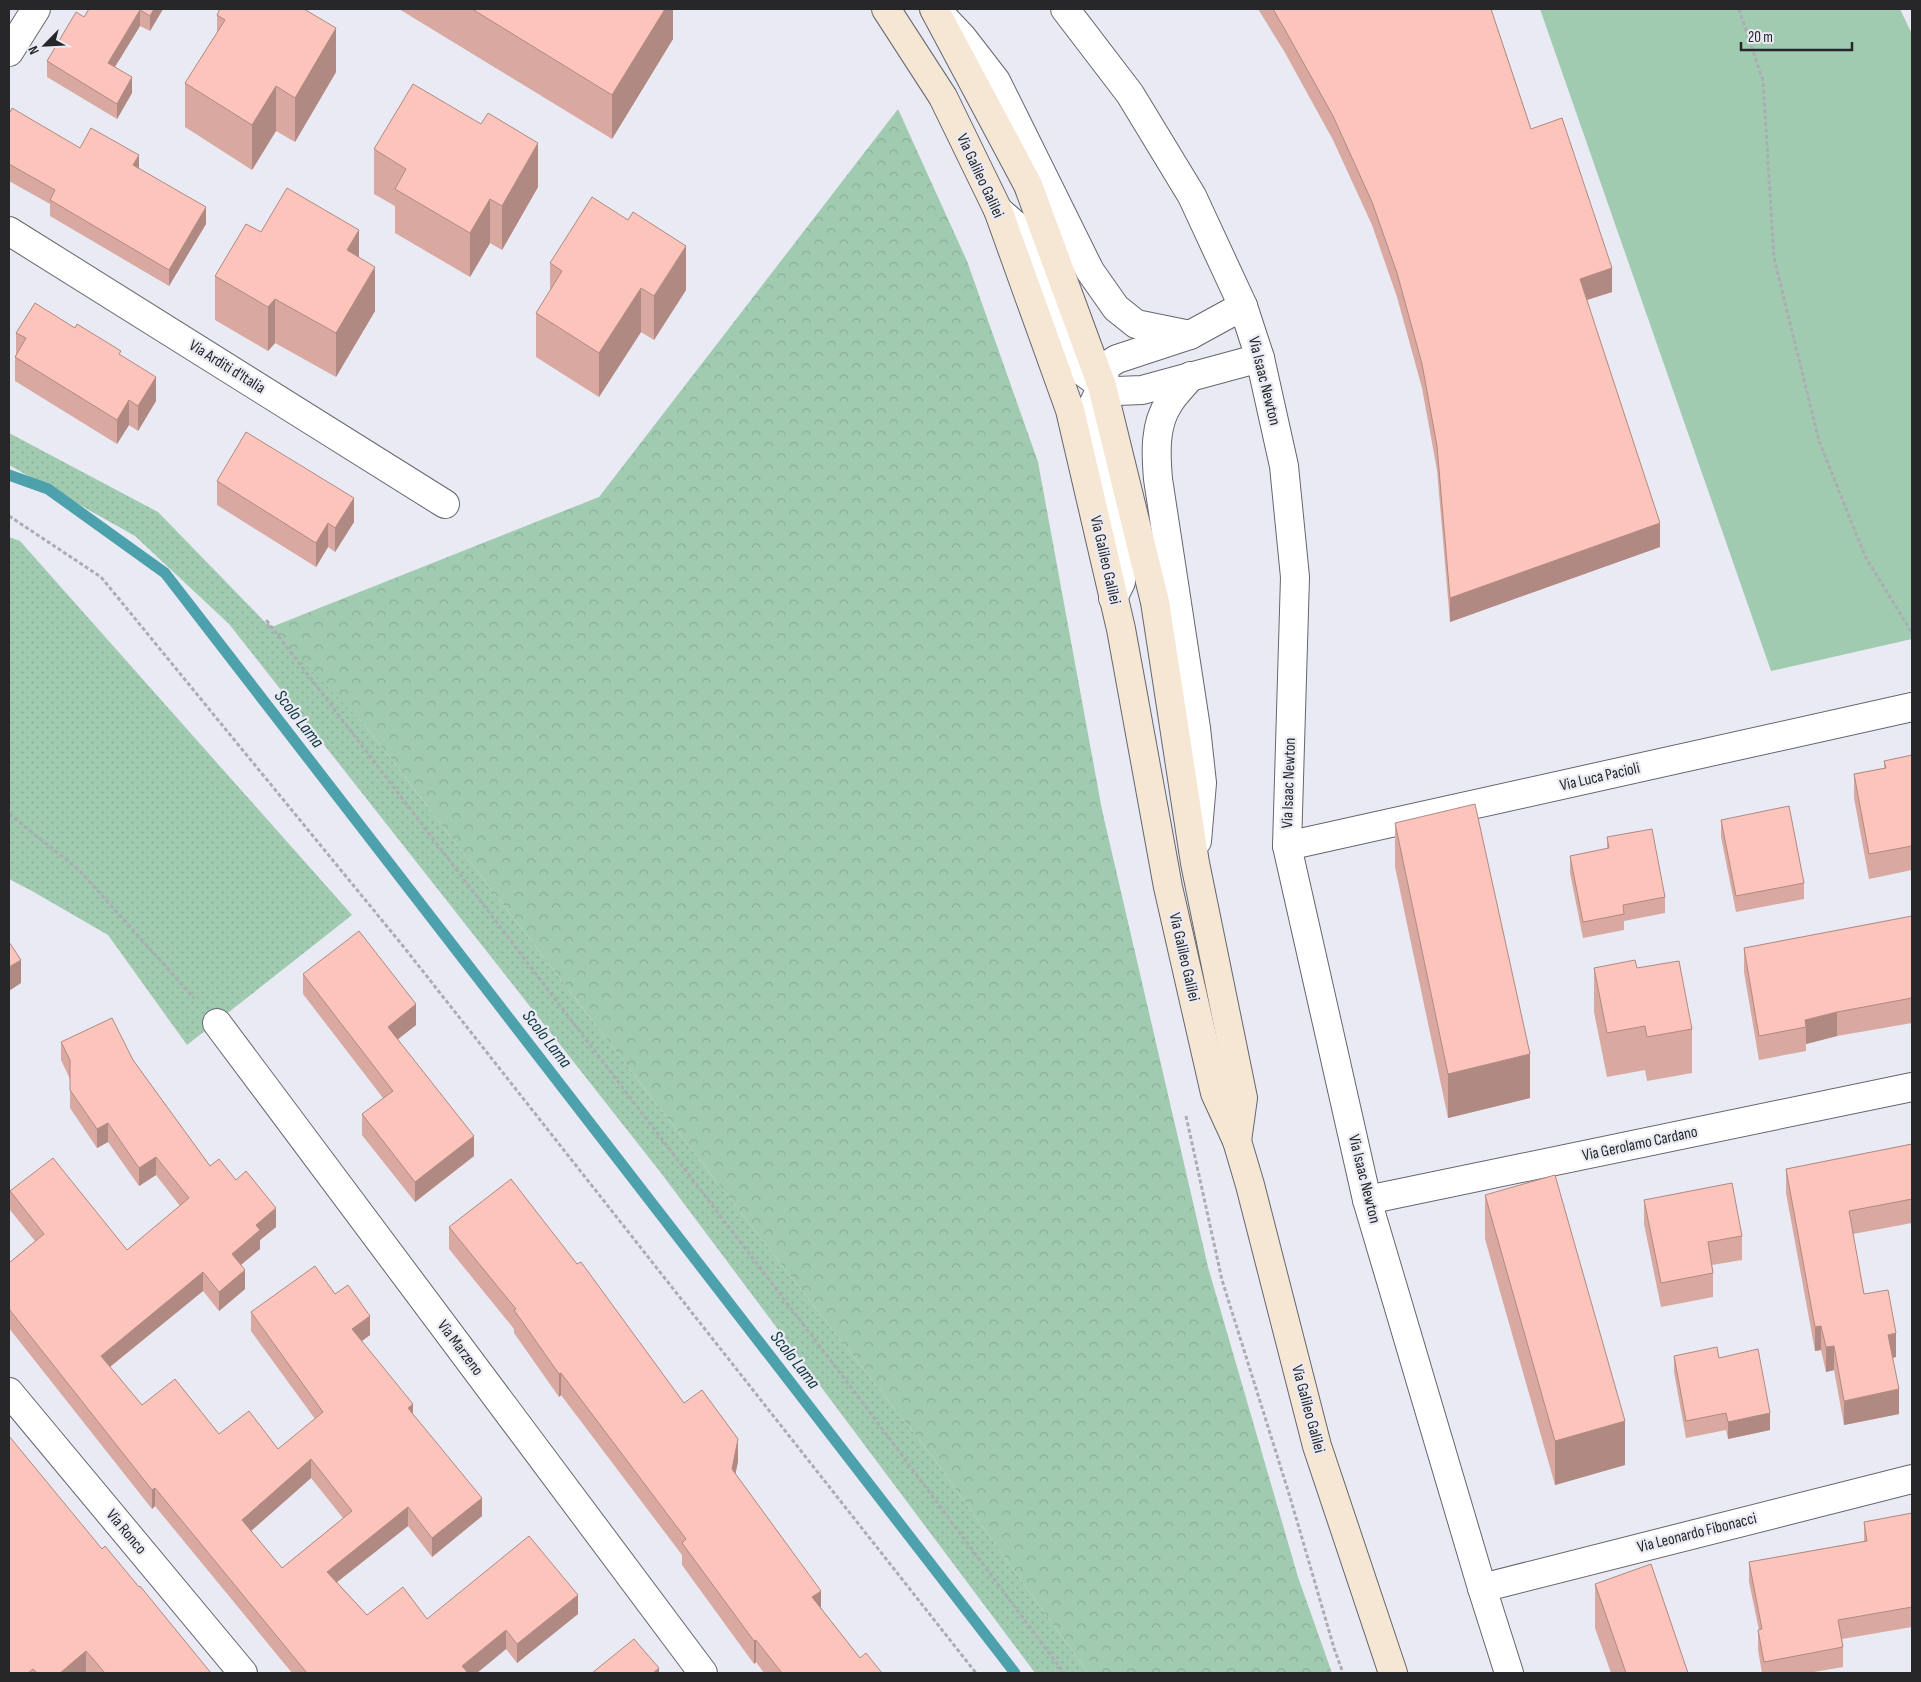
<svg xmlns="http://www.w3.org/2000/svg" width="1921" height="1682" font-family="'Sofia Sans Condensed',sans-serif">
<defs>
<pattern id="grass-dots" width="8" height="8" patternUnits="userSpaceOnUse" patternTransform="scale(1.25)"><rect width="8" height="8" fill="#a1cbb1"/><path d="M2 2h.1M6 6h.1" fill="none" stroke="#8bae98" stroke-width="1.8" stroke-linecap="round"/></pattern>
<pattern id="forest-crowns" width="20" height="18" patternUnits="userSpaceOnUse" patternTransform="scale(1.25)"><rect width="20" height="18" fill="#a1cbb1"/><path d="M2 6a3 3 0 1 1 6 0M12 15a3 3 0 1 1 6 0" fill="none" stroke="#8bae98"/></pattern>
</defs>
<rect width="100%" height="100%" fill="#e9eaf3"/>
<g fill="url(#grass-dots)">
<path d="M 9,433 L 158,512 L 364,724 L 712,1176 L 934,1459 L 1088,1673 L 1035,1673 L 661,1173 L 229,624 L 135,536 L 9,465 Z"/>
<path d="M 9,537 L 20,541 L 352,915 L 187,1045 L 108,935 L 32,891 L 9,879 Z"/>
</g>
<path fill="url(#forest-crowns)" d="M 898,109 L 967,261 L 1038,462 L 1102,810 L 1208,1267 L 1298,1577 L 1332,1673 L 1088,1673 L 934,1459 L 712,1176 L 364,724 L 269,628 L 599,497 Z"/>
<path fill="#a1cbb1" d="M 1540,9 L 1900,9 L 1912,34 L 1912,639 L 1771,671 Z"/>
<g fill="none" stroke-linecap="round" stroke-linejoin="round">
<path stroke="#4da1ac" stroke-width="11" d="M 9,475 L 48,489 L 165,573 L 1015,1673"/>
<defs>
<g id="street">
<path d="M 1065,9 L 1130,94 L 1192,196 L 1243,306 L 1260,358 L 1284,466 L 1295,577 L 1287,846 L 1367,1200 L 1482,1588 L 1509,1673"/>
<path d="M 946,20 L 962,37 L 996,81 L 1090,271 L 1116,308 L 1136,324 L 1190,335"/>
<path d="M 9,52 L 36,9"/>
<path d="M 998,210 L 1022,231 L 1068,355 L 1075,366 L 1102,386 L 1117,391 L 1142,390 L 1260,358"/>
<path d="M 9,231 L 445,504"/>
<path d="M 1191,376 C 1184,385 1175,393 1169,403 C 1154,425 1156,455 1158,479 L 1196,728 L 1202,783 L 1197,841"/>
<path d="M 1113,598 L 1121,582 L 1122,558 L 1095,450 L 1091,409 L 1102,386 L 1106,366 L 1117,359 L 1190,335 L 1243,306"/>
<path d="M 1287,846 L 1912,707"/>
<path d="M 217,1023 L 703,1673"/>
<path d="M 1367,1200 L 1912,1087"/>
<path d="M 9,1392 L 243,1673"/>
<path d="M 1482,1588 L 1912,1479"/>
</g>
<g id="secondary">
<path d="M 886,9 L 943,97 L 998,210 L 1070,410 L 1121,629 L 1168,887 L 1215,1093 L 1237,1141 L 1250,1185 L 1317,1446 L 1393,1673"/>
<path d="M 934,9 L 1028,185 L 1102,386 L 1155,602 L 1195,863 L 1243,1098 L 1237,1141"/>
</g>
</defs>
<use href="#street" stroke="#65666e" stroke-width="30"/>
<use href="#secondary" stroke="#65666e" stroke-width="30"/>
<g stroke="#acacb3" stroke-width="3" stroke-dasharray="4 2.5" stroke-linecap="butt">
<path d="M 1739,9 L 1763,81 L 1774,258 L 1819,441 L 1865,556 L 1912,633"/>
<path d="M 9,516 L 101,577 L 403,946 L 976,1673"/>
<path d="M 269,628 L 267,621 L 860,1399 L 1064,1673"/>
<path d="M 9,814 L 79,870 L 194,998"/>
<path d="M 1186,1116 L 1222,1280 L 1290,1497 L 1334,1648 L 1343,1673"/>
</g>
<use href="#street" stroke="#fff" stroke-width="28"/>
<use href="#secondary" stroke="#f6e6d4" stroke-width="28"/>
</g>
<g fill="#d9a9a1" fill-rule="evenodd">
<path d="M 89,9 L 163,9 L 150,31 L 140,26 L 115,67 L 132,93 L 117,119 L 47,77 L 47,61 L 84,17 Z"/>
<path d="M 304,9 L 336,72 L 295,142 L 276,131 L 252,170 L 185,127 L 185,83 L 217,33 L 217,15 Z"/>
<path d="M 399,9 L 673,9 L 673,39 L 612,139 Z"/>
<path d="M 1258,9 L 1491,9 L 1531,129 L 1612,292 L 1587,300 L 1660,547 L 1450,622 L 1437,470 L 1422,388 L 1397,297 L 1372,225 L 1333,140 L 1284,51 Z"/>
<path d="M 9,114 L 80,148 L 139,168 L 206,224 L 169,286 L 50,216 L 50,204 L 9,181 Z"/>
<path d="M 374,149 L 538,187 L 502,250 L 490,243 L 470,277 L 395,233 L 395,206 L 374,194 Z"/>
<path d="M 261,232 L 359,257 L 375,311 L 336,377 L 275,343 L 268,351 L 215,320 L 215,276 Z"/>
<path d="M 550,263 L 686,290 L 654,340 L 641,332 L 599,397 L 536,357 L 536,313 L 550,291 Z"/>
<path d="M 16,333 L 121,356 L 156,401 L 138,431 L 129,425 L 117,444 L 15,381 L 15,357 L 16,355 Z"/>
<path d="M 217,481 L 354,522 L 335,552 L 328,547 L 316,567 L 217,505 Z"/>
<path d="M 1912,755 L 1912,870 L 1869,879 L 1854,798 L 1854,774 L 1884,768 L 1884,761 Z"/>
<path d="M 1721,820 L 1804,883 L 1804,899 L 1736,912 L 1721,837 Z"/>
<path d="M 1395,823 L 1530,1098 L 1448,1118 L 1395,867 Z"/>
<path d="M 1607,837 L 1665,897 L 1665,913 L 1624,921 L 1624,930 L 1583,938 L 1570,873 L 1570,856 L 1607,849 Z"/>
<path d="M 1912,916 L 1912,1023 L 1837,1036 L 1806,1044 L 1806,1051 L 1759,1060 L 1744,972 L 1744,948 Z"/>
<path d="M 1594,968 L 1637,968 L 1692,1029 L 1692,1073 L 1647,1081 L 1645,1070 L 1607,1077 L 1594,1012 Z"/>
<path d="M 303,974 L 416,1025 L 398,1039 L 474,1156 L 415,1202 L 362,1135 L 362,1114 L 383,1098 L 303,994 Z"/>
<path d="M 61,1042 L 133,1060 L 210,1166 L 236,1180 L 276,1227 L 260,1240 L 260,1249 L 241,1265 L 245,1289 L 219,1311 L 203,1291 L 110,1367 L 142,1405 L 219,1434 L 278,1449 L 315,1419 L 251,1331 L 251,1312 L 335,1294 L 370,1335 L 362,1341 L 413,1414 L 482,1516 L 432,1557 L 408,1526 L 337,1582 L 367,1615 L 427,1619 L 578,1614 L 517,1663 L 506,1649 L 477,1673 L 292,1673 L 155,1506 L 152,1509 L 9,1328 L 9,1263 L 35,1241 L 10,1210 L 10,1191 L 127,1250 L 180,1206 L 156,1175 L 139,1186 L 108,1142 L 97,1148 L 70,1108 L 70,1079 L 61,1060 ZM 311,1478 L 343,1518 L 282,1568 L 251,1531 Z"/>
<path d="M 1912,1144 L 1912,1223 L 1853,1234 L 1864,1294 L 1896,1357 L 1893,1358 L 1899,1414 L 1844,1425 L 1834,1370 L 1826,1372 L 1821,1350 L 1815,1351 L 1786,1193 L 1786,1169 Z"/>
<path d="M 1485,1195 L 1625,1465 L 1555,1485 L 1485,1239 Z"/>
<path d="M 1644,1200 L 1742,1236 L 1742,1260 L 1712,1265 L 1713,1273 L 1713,1297 L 1661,1307 L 1644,1224 Z"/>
<path d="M 449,1227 L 684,1403 L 738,1461 L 735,1474 L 821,1608 L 860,1658 L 882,1673 L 764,1673 L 756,1662 L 754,1664 L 682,1565 L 682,1555 L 561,1395 L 559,1397 L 514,1333 L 514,1329 L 449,1249 Z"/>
<path d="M 1674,1356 L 1719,1358 L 1770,1430 L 1728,1439 L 1726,1430 L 1686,1438 L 1674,1372 Z"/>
<path d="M 1912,1513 L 1912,1627 L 1842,1639 L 1843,1647 L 1843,1667 L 1808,1673 L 1762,1673 L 1758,1650 L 1758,1630 L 1759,1630 L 1749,1582 L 1749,1562 L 1864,1541 L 1864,1522 Z"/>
<path d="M 102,1549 L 197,1657 L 211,1673 L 9,1673 Z"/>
<path d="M 1595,1584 L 1688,1673 L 1611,1673 L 1595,1628 Z"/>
</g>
<g fill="#b08983">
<path d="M 154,9 L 163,9 L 150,31 L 150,16 Z"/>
<path d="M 665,9 L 673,9 L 673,39 L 612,139 L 612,95 Z"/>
<path d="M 140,10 L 140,26 L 108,78 L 108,63 Z"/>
<path d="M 336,28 L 336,72 L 295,142 L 295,98 Z"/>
<path d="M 132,77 L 132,93 L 117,119 L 117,104 Z"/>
<path d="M 276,86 L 276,131 L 252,170 L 252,125 Z"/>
<path d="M 538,143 L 538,187 L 502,250 L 502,206 Z"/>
<path d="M 139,155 L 139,172 L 133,165 Z"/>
<path d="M 490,199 L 490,243 L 470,277 L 470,233 Z"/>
<path d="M 206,207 L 206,224 L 169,286 L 169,270 Z"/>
<path d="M 359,230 L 359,274 L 347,250 Z"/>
<path d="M 686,246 L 686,290 L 654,340 L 654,296 Z"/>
<path d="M 375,267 L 375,311 L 336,377 L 336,333 Z"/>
<path d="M 1612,268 L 1612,292 L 1580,302 L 1580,279 Z"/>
<path d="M 641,288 L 641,332 L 599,397 L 599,353 Z"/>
<path d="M 275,299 L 275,343 L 268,351 L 268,307 Z"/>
<path d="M 156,377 L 156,401 L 138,431 L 138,406 Z"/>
<path d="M 129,400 L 129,425 L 117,444 L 117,420 Z"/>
<path d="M 354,498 L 354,522 L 335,552 L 335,528 Z"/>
<path d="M 328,523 L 328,547 L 316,567 L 316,543 Z"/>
<path d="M 1660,523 L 1660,547 L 1450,622 L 1450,598 Z"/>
<path d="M 21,960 L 21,983 L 9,991 L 9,967 Z"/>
<path d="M 416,1004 L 416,1025 L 388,1047 L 388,1027 Z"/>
<path d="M 1837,1012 L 1837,1036 L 1806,1044 L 1806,1027 L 1805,1020 Z"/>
<path d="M 1530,1054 L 1530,1098 L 1448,1118 L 1448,1074 Z"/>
<path d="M 108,1123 L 108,1142 L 97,1148 L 97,1129 Z"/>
<path d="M 474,1136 L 474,1156 L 415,1202 L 415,1182 Z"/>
<path d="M 156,1157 L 156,1175 L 139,1186 L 139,1168 Z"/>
<path d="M 276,1208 L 276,1227 L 260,1240 L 260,1249 L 232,1272 L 232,1254 L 256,1225 Z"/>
<path d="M 245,1270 L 245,1289 L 219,1311 L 219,1292 Z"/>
<path d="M 203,1272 L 203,1291 L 101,1374 L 101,1356 Z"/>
<path d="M 370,1316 L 370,1335 L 352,1348 L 352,1329 Z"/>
<path d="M 1821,1326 L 1821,1350 L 1815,1351 L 1815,1327 Z"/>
<path d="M 1896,1333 L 1896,1357 L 1888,1359 L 1888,1335 Z"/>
<path d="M 1834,1346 L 1834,1370 L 1826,1372 L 1826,1347 Z"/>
<path d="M 561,1373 L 561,1395 L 559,1397 L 559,1374 Z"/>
<path d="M 1899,1389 L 1899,1414 L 1844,1425 L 1844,1401 Z"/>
<path d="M 413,1404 L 413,1423 L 408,1408 Z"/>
<path d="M 1770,1413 L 1770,1430 L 1728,1439 L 1728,1422 Z"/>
<path d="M 1625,1421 L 1625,1465 L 1555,1485 L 1555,1441 Z"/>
<path d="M 738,1439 L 738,1461 L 732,1492 L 732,1469 Z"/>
<path d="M 311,1459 L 311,1478 L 242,1539 L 242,1520 Z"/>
<path d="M 155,1488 L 155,1506 L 152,1509 L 152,1490 Z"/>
<path d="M 482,1498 L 482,1516 L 432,1557 L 432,1538 Z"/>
<path d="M 408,1507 L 408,1526 L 327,1590 L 327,1572 Z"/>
<path d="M 821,1591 L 821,1613 L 812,1597 Z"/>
<path d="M 578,1595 L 578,1614 L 517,1663 L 517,1644 Z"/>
<path d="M 506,1630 L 506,1649 L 477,1673 L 462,1673 L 462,1666 Z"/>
<path d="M 756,1640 L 756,1662 L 754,1664 L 754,1641 Z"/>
<path d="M 86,1651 L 86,1673 L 60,1673 Z"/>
<path d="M 659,1668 L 659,1673 L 653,1673 Z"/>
</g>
<g fill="#fcc4bb" stroke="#b08983" fill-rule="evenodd">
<path d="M 89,9 L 154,9 L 150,16 L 140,10 L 108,63 L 132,77 L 117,104 L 47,61 L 76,12 L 84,17 Z"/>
<path d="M 220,9 L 304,9 L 336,28 L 295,98 L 276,86 L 252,125 L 185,83 L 225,20 L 217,15 Z"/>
<path d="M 472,9 L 665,9 L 612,95 Z"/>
<path d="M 1273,9 L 1491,9 L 1531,129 L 1562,118 L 1612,268 L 1580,279 L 1660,523 L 1450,598 L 1437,446 L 1422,364 L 1397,273 L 1372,202 L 1333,116 L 1284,28 Z"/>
<path d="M 413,84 L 481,124 L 488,113 L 538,143 L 502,206 L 490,199 L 470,233 L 395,189 L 406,169 L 374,149 Z"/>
<path d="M 12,108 L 80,148 L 91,128 L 139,155 L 133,165 L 206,207 L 169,270 L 50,200 L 55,190 L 9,164 L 9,114 Z"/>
<path d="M 287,188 L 359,230 L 347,250 L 375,267 L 336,333 L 275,299 L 268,307 L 215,276 L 246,224 L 261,232 Z"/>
<path d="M 592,197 L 628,220 L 633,212 L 686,246 L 654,296 L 641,288 L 599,353 L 536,313 L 562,271 L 550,263 Z"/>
<path d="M 35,303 L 75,328 L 77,324 L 121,351 L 119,354 L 156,377 L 138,406 L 129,400 L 117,420 L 15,357 L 26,338 L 16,333 Z"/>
<path d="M 246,432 L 354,498 L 335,528 L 328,523 L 316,543 L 217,481 Z"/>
<path d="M 1912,755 L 1912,846 L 1869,854 L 1854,774 L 1886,768 L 1884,761 Z"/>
<path d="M 1475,804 L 1530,1054 L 1448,1074 L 1395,823 Z"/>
<path d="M 1789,806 L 1804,883 L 1736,896 L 1721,820 Z"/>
<path d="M 1652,829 L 1665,897 L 1623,905 L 1624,914 L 1583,922 L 1570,856 L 1609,848 L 1607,837 Z"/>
<path d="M 1912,916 L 1912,998 L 1837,1012 L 1805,1020 L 1806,1027 L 1759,1036 L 1744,948 Z"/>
<path d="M 359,931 L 416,1004 L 388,1027 L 474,1136 L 415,1182 L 362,1114 L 393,1091 L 303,974 Z"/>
<path d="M 9,942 L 21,960 L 9,967 Z"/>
<path d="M 1635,960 L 1637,968 L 1679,961 L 1692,1029 L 1647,1037 L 1645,1026 L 1607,1033 L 1594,968 Z"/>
<path d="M 112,1018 L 133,1060 L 210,1166 L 219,1159 L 236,1180 L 246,1171 L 276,1208 L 256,1225 L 260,1230 L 232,1254 L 245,1270 L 219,1292 L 203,1272 L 101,1356 L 142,1405 L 175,1379 L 219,1434 L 249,1411 L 278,1449 L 323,1412 L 251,1312 L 315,1266 L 335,1294 L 348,1285 L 370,1316 L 352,1329 L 413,1404 L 408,1408 L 482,1498 L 432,1538 L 408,1507 L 327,1572 L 367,1615 L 403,1587 L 427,1619 L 529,1536 L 578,1595 L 517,1644 L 506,1630 L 462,1666 L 468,1673 L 307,1673 L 155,1488 L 152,1490 L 9,1309 L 9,1263 L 44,1234 L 10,1191 L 53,1158 L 127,1250 L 189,1198 L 156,1157 L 139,1168 L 108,1123 L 97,1129 L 70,1090 L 70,1060 L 61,1042 ZM 311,1459 L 352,1511 L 282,1568 L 242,1520 Z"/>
<path d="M 1912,1144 L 1912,1199 L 1849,1211 L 1864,1294 L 1888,1290 L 1896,1333 L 1888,1335 L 1899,1389 L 1844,1401 L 1834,1346 L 1826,1347 L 1821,1326 L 1815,1327 L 1786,1169 Z"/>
<path d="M 1555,1175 L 1625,1421 L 1555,1441 L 1485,1195 Z"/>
<path d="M 511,1179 L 577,1264 L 581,1262 L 684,1403 L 702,1390 L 738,1439 L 732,1469 L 821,1591 L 812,1597 L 860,1658 L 866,1653 L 882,1673 L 782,1673 L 756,1640 L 754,1641 L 682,1543 L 686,1539 L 561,1373 L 559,1374 L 514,1310 L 516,1309 L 449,1227 Z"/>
<path d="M 1732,1183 L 1742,1236 L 1708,1242 L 1713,1273 L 1661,1283 L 1644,1200 Z"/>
<path d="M 1717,1347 L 1719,1358 L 1758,1349 L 1770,1413 L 1728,1422 L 1726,1413 L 1686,1421 L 1674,1356 Z"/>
<path d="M 9,1436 L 102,1549 L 105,1546 L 139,1587 L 140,1586 L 211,1673 L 105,1673 L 86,1651 L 60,1673 L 37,1673 L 33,1669 L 28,1673 L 9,1673 Z"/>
<path d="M 1912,1513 L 1912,1607 L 1838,1620 L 1843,1647 L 1764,1662 L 1758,1630 L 1762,1629 L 1749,1562 L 1867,1541 L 1864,1522 Z"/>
<path d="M 1651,1564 L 1688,1673 L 1626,1673 L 1595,1584 Z"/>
<path d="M 634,1639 L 659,1668 L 653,1673 L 592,1673 Z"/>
</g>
<g text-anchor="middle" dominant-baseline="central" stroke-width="4.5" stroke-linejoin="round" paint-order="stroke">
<g font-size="16" fill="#27272a" stroke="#e9eaf3">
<text transform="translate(980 176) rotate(65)">Via Galileo Galilei</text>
<text transform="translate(227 367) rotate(32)">Via Arditi d'Italia</text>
<text transform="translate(1264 381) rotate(76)">Via Isaac Newton</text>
<text transform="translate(1105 560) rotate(77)">Via Galileo Galilei</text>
<text transform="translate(1600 777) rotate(-13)">Via Luca Pacioli</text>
<text transform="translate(1289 783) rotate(-88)">Via Isaac Newton</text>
<text transform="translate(1184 957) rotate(77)">Via Galileo Galilei</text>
<text transform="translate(1640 1144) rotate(-12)">Via Gerolamo Cardano</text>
<text transform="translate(1364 1179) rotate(76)">Via Isaac Newton</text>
<text transform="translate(460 1348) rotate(53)">Via Marzeno</text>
<text transform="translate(1308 1409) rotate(75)">Via Galileo Galilei</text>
<text transform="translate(126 1532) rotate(50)">Via Ronco</text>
<text transform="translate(1697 1533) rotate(-14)">Via Leonardo Fibonacci</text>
</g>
<g font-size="18" font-style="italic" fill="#0b343a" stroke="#e9eaf3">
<text transform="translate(299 719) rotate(52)">Scolo Lama</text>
<text transform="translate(547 1039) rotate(52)">Scolo Lama</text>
<text transform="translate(795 1360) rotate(52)">Scolo Lama</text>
</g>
</g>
<rect width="1921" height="1682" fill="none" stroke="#27272a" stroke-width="20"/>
<g transform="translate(45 45) rotate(246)" stroke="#e9eaf3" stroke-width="4" paint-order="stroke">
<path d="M0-4L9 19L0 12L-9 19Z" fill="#27272a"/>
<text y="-8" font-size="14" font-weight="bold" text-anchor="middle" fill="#27272a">N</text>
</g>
<path d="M1741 42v8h111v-8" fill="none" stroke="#27272a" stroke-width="2.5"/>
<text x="1748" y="42" font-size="15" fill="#27272a" stroke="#e9eaf3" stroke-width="4" paint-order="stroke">20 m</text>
</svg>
